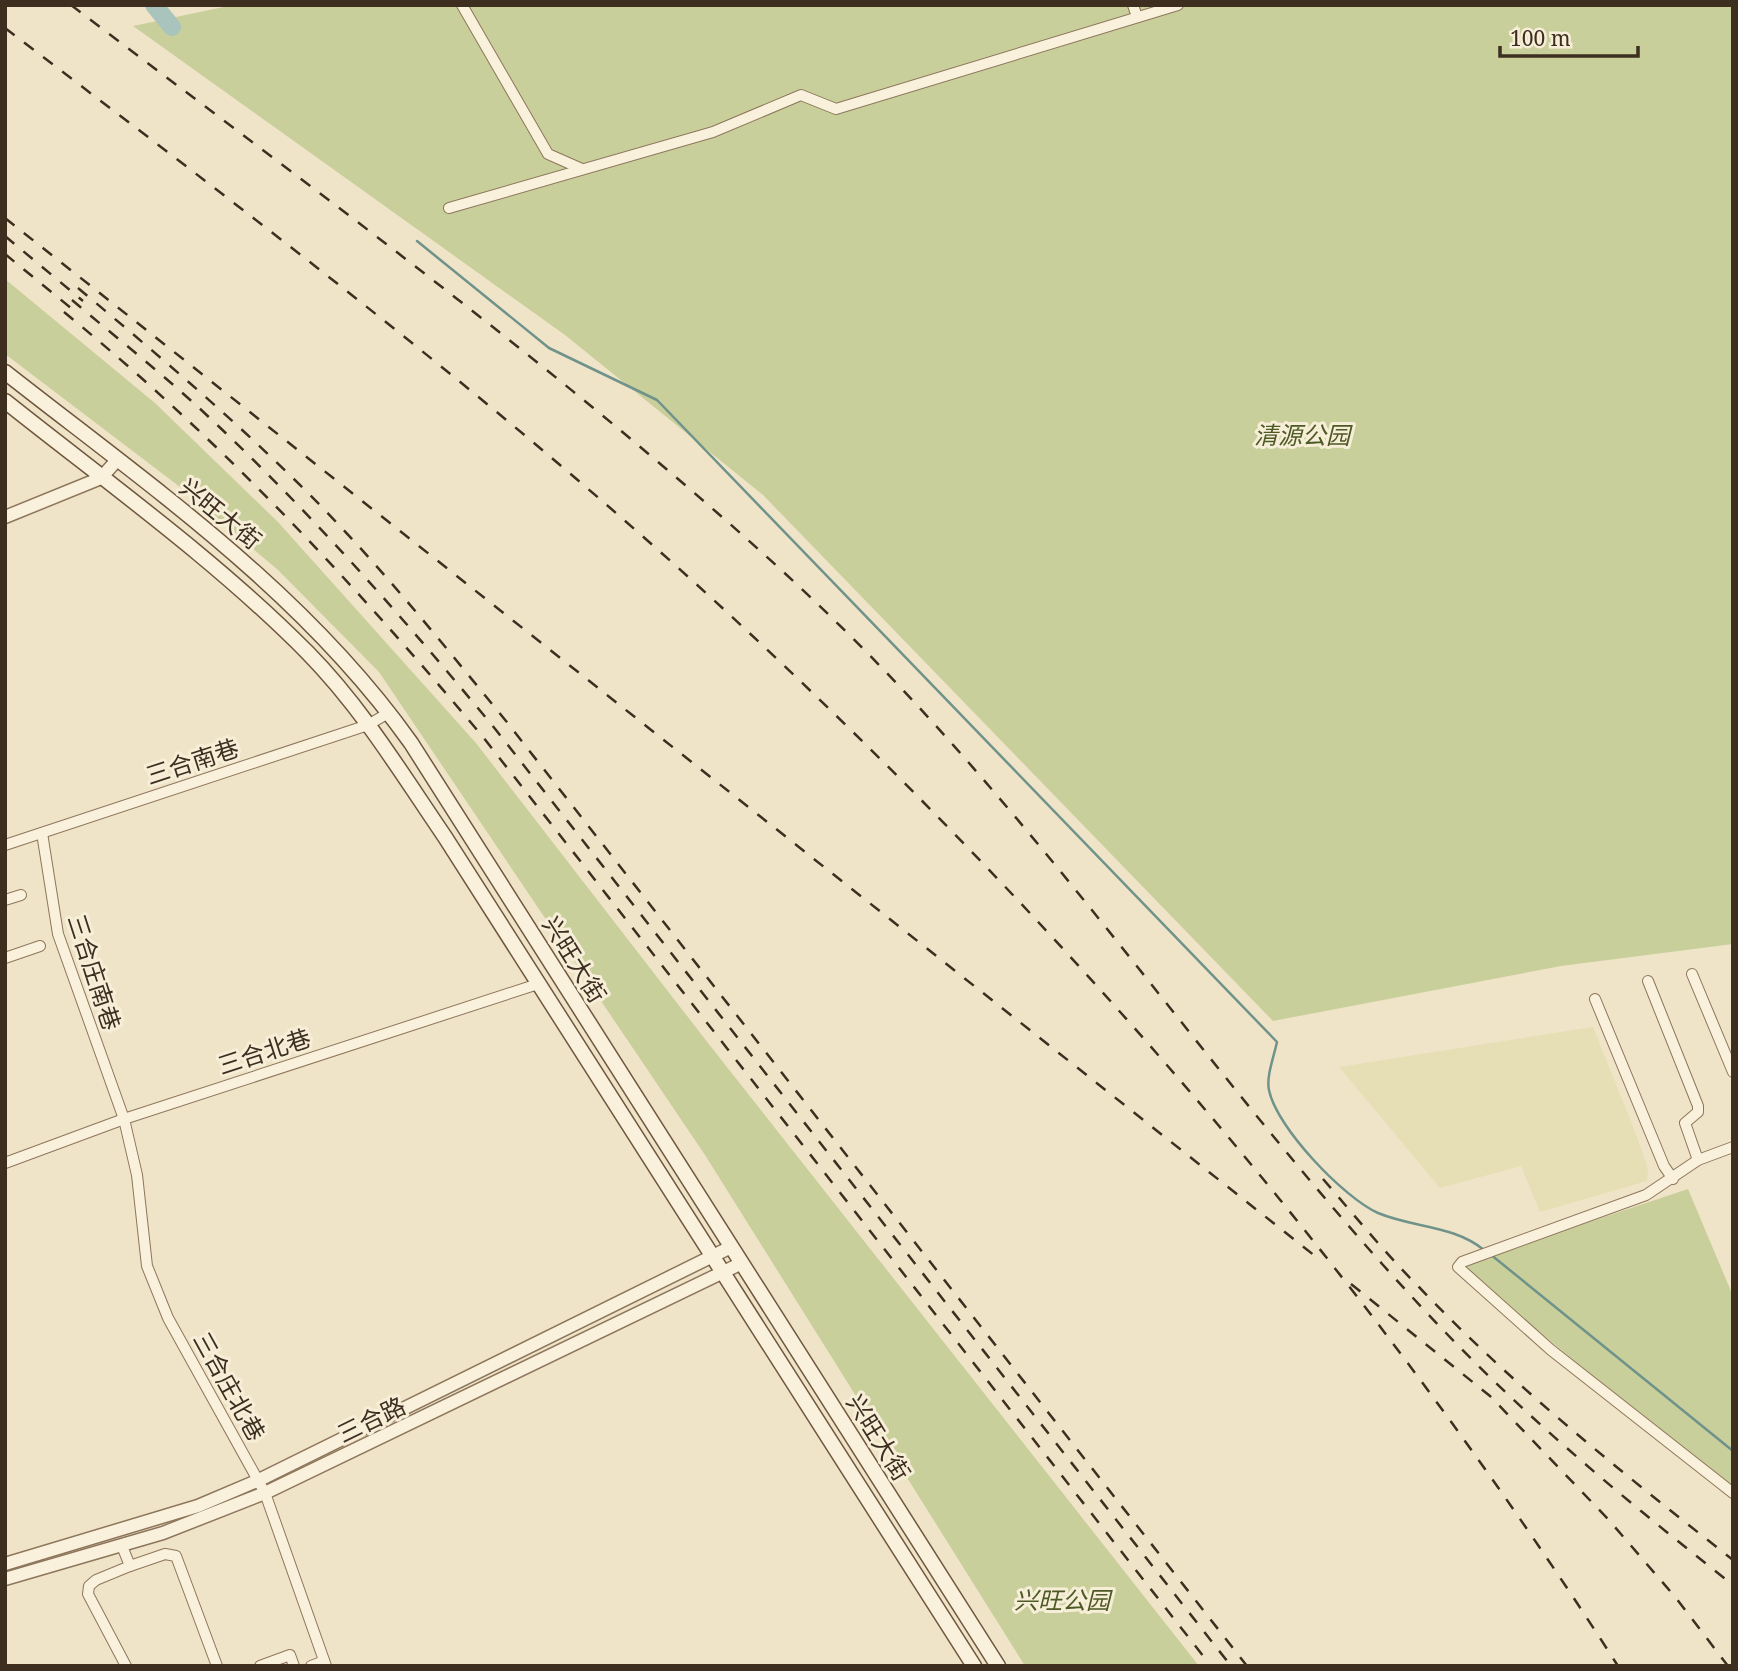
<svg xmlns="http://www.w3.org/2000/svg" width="1738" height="1671" font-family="'Noto Serif','Noto Sans SC',serif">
<rect width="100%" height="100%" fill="#f0e4c8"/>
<path fill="#e6deb5" d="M 1593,1027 L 1636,1134 L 1648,1169 L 1647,1181 L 1540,1212 L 1521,1166 L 1440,1188 L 1339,1067 Z"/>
<g fill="#c9cf9b">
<path d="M 233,5 L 1733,5 L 1733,944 L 1561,966 L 1273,1021 L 763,495 L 565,335 L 133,26 Z"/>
<path d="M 5,279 L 155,403 L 278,522 L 476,743 L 708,1043 L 1199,1666 L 1025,1666 L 705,1155 L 379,672 L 278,570 L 180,487 L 5,354 Z"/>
<path d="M 1688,1189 L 1733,1296 L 1733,1494 L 1460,1265 Z"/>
</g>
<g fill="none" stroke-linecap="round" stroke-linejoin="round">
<g stroke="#6f938a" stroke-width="2.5">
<path d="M 417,241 L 549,348 L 657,400 L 1277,1042 C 1274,1056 1266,1077 1269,1090 C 1276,1127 1344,1198 1378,1213 C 1414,1228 1453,1225 1484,1250"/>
<path d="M 1490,1254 L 1733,1451"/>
</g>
<path stroke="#a9c4bc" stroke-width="18" d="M 154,5 L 172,27"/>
<defs>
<g id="minor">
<path d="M 462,5 L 548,154 L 582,169"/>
<path d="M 1133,5 L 1137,17"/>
<path d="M 449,208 L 713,132 L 801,95 L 836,109 L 1178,5"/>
<path d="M 42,833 L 58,934 L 124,1119 L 137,1175 L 147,1266 L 168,1318 L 265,1493 L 326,1666"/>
<path d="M 5,845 L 368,725 L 390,712"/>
<path d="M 5,900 L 21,895"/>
<path d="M 5,958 L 40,946"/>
<path d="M 1692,974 L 1733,1072"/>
<path d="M 1648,981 L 1698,1106 L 1698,1112 L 1685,1123 L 1698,1160"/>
<path d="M 1595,999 L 1664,1166 L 1673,1179"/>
<path d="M 1733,1147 L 1698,1160 L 1646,1195 L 1462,1262 L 1458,1267 L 1551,1350 L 1733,1493"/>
<path d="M 5,1163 L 124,1119 L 538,984"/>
<path d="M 122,1546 L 130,1566 L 96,1580 L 89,1586 L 88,1594 L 126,1666"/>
<path d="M 130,1566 L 165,1554 L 176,1556 L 217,1666"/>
<path d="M 260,1666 L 290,1655 L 294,1666"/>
<path d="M 311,1666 L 324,1661"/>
</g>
<g id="tertiary">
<path d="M 5,517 L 101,478 L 117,460"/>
<path d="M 5,1564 L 198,1506 L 259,1480 L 731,1247"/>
<path d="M 5,1579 L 163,1533 L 265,1493 L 742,1263"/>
</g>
<g id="secondary">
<path d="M 5,372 C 150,486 303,591 411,743 L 998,1666"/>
<path d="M 5,401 C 108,483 216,560 308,653 C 362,708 402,774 445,837 L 974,1666"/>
</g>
</defs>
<use href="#minor" stroke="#8d765c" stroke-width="12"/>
<use href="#tertiary" stroke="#8d765c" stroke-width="15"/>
<use href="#secondary" stroke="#6f573f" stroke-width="17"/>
<use href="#minor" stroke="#faf1dc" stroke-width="10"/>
<use href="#tertiary" stroke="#faf1dc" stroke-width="12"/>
<use href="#secondary" stroke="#faf1dc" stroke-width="14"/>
<g stroke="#3d2e20" stroke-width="2.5" stroke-dasharray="12 12" stroke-linecap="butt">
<path d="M 71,5 C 255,145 442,282 620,430 C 718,512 814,595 901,688 C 1094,893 1251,1130 1446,1333 C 1534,1425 1633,1506 1733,1585"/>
<path d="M 5,28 C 257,220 512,412 744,628 C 1075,936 1374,1285 1618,1666"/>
<path d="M 5,218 L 1315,1256"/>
<path d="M 5,236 L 83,301"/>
<path d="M 5,254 L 77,313"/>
<path d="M 78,288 C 157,354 235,420 308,493 C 379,564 442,643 506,721 L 1247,1666"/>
<path d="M 72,300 C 119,340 168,378 213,421 C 315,517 407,622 496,730 L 1231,1666"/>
<path d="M 64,312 C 223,442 352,581 483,737 L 1211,1666"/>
<path d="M 1323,1179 C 1355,1216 1385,1253 1419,1287 C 1514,1387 1624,1474 1733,1560"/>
<path d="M 1351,1284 L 1490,1396 L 1608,1519 L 1676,1598 L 1728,1666"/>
</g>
</g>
<g text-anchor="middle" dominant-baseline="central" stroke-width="6" stroke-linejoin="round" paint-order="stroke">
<g font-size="24" font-style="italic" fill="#4d5a26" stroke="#f7eed8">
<text x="1302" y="434">清源公园</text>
<text x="1062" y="1599">兴旺公园</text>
</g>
<g font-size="24" fill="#3d2e20" stroke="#f7eed8">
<text transform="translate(221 513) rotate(39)">兴旺大街</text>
<text transform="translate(192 761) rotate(-18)">三合南巷</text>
<text transform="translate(575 959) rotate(58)">兴旺大街</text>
<text transform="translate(95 972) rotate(72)">三合庄南巷</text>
<text transform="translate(264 1051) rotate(-18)">三合北巷</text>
<text transform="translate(230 1386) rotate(61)">三合庄北巷</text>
<text transform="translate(371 1419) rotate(-26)">三合路</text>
<text transform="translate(879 1437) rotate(58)">兴旺大街</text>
</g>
</g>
<rect width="1738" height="1671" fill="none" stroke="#3d2e20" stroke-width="14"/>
<path d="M1500 46v10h138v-10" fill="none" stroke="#3d2e20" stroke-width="3.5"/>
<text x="1510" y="46" font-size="21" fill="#3d2e20" stroke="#f7eed8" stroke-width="5" paint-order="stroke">100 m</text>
</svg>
